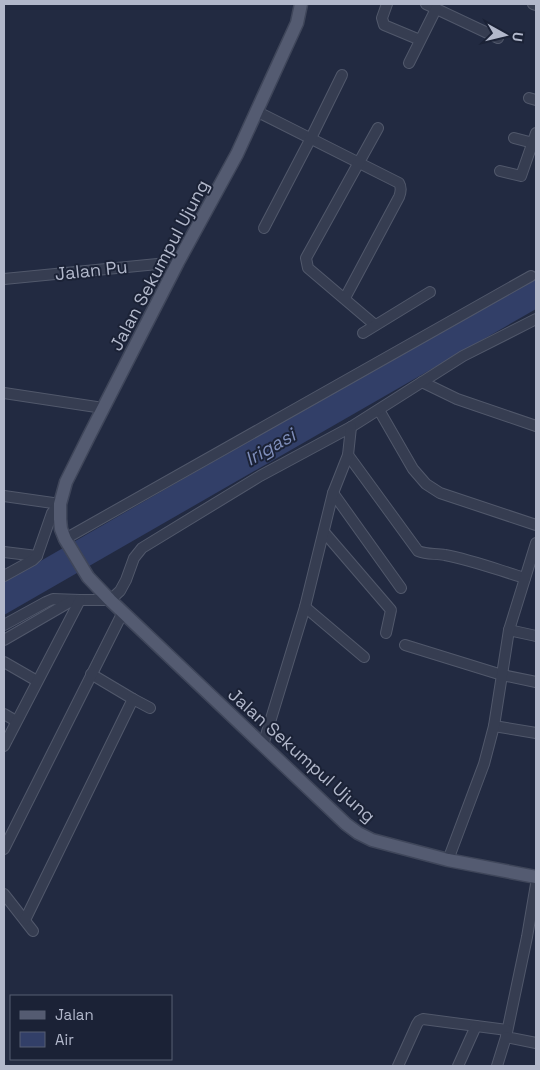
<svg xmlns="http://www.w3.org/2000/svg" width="540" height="1070" font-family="'Space Grotesk',sans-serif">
<rect width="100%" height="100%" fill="#222a41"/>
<path fill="#323f68" d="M 536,276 L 536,309 L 4,615 L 4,582 Z"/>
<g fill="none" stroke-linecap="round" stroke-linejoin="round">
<defs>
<g id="minor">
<path d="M 387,4 L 382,18 L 384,25 L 420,40"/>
<path d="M 426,4 L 498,38"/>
<path d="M 533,4 L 536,5"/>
<path d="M 409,63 L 436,9"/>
<path d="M 529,98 L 536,100"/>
<path d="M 256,111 L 399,183 C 402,188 401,192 399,197 L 345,298"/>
<path d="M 514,138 L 533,143"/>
<path d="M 500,171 L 521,176 L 536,133"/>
<path d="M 264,228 L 311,138 L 342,75"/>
<path d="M 4,279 L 178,262"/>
<path d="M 375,325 L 308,268 L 306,258 L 378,128"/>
<path d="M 363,333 L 430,292"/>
<path d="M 422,382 L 457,399 L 536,426"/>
<path d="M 4,393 L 103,408"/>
<path d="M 379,410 L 413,469 L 426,484 L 440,493 L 536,525"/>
<path d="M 348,455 L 418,551 C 427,555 436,553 445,555 C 472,560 498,570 525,578"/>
<path d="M 333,493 L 401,588"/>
<path d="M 4,496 L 60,504"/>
<path d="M 324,532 L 391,610 L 386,633"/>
<path d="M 65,539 L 531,276"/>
<path d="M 4,552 L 37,556"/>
<path d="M 4,576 L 33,560 L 37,556 L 52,513 L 56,508 L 60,507"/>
<path d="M 305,607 L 364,657"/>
<path d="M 4,625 L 46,602 L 53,599 L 80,600 L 110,600 L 120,591 L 126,580 L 134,558 L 142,548 L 260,476 L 351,427 L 463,356 L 536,319"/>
<path d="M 509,630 L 536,636"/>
<path d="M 4,640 L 73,600"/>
<path d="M 405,645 L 502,675 L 536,682"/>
<path d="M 4,662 L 37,681"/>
<path d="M 91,674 L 133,699"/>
<path d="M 4,714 L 16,721"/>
<path d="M 494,726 L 536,733"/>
<path d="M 263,745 L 305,607 L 333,493 L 348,455 L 351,427"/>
<path d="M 4,746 L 80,600"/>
<path d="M 4,849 L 123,612"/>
<path d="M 448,860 L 484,764 L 494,726 L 509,630 L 536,543"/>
<path d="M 536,884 L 527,937 L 506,1037 L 536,1043"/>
<path d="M 4,894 L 33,931"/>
<path d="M 25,920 L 133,699 L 150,708"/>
<path d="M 398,1066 L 417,1024 L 419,1021 L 423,1019 L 507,1030"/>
<path d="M 458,1066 L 476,1026"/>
<path d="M 497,1066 L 506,1037"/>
</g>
<path id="major" d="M 301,4 L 297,23 L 237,154 L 178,262 L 89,436 L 66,482 L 60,504 L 60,519 L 61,529 L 65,539 L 88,577 L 110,600 L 346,824 L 358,833 L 372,840 L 448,860 L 536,877"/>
</defs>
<use href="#minor" stroke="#51586b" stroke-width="12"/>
<use href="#major" stroke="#3f465a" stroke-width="15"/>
<use href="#minor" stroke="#363d51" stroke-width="10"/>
<use href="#major" stroke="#545b71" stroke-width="12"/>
</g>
<g text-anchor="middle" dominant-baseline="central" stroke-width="4" stroke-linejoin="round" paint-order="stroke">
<g font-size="18" fill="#b2b8cb" stroke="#1b2236">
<text transform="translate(159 265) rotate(-62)">Jalan Sekumpul Ujung</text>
<text transform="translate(91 270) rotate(-6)">Jalan Pu</text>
<text transform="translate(302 755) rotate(42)">Jalan Sekumpul Ujung</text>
</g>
<g font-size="19" font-style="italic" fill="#7f8eba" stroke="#1b2236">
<text transform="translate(270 447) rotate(-30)">Irigasi</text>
</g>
</g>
<rect width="540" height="1070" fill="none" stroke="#b2b8cb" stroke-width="10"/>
<rect x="10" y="995" width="162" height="65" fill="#1b2236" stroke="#575e72"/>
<rect x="20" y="1011" width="25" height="8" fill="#545b71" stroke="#575e72"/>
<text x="55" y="1020" font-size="15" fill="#b2b8cb">Jalan</text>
<rect x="20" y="1032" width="25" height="15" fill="#323f68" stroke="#575e72"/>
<text x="55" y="1045" font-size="15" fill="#b2b8cb">Air</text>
<g transform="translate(505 35) rotate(98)" stroke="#1b2236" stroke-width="4" paint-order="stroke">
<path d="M0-4L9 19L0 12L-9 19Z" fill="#b2b8cb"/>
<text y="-8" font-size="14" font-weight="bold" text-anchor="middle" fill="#b2b8cb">U</text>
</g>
</svg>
